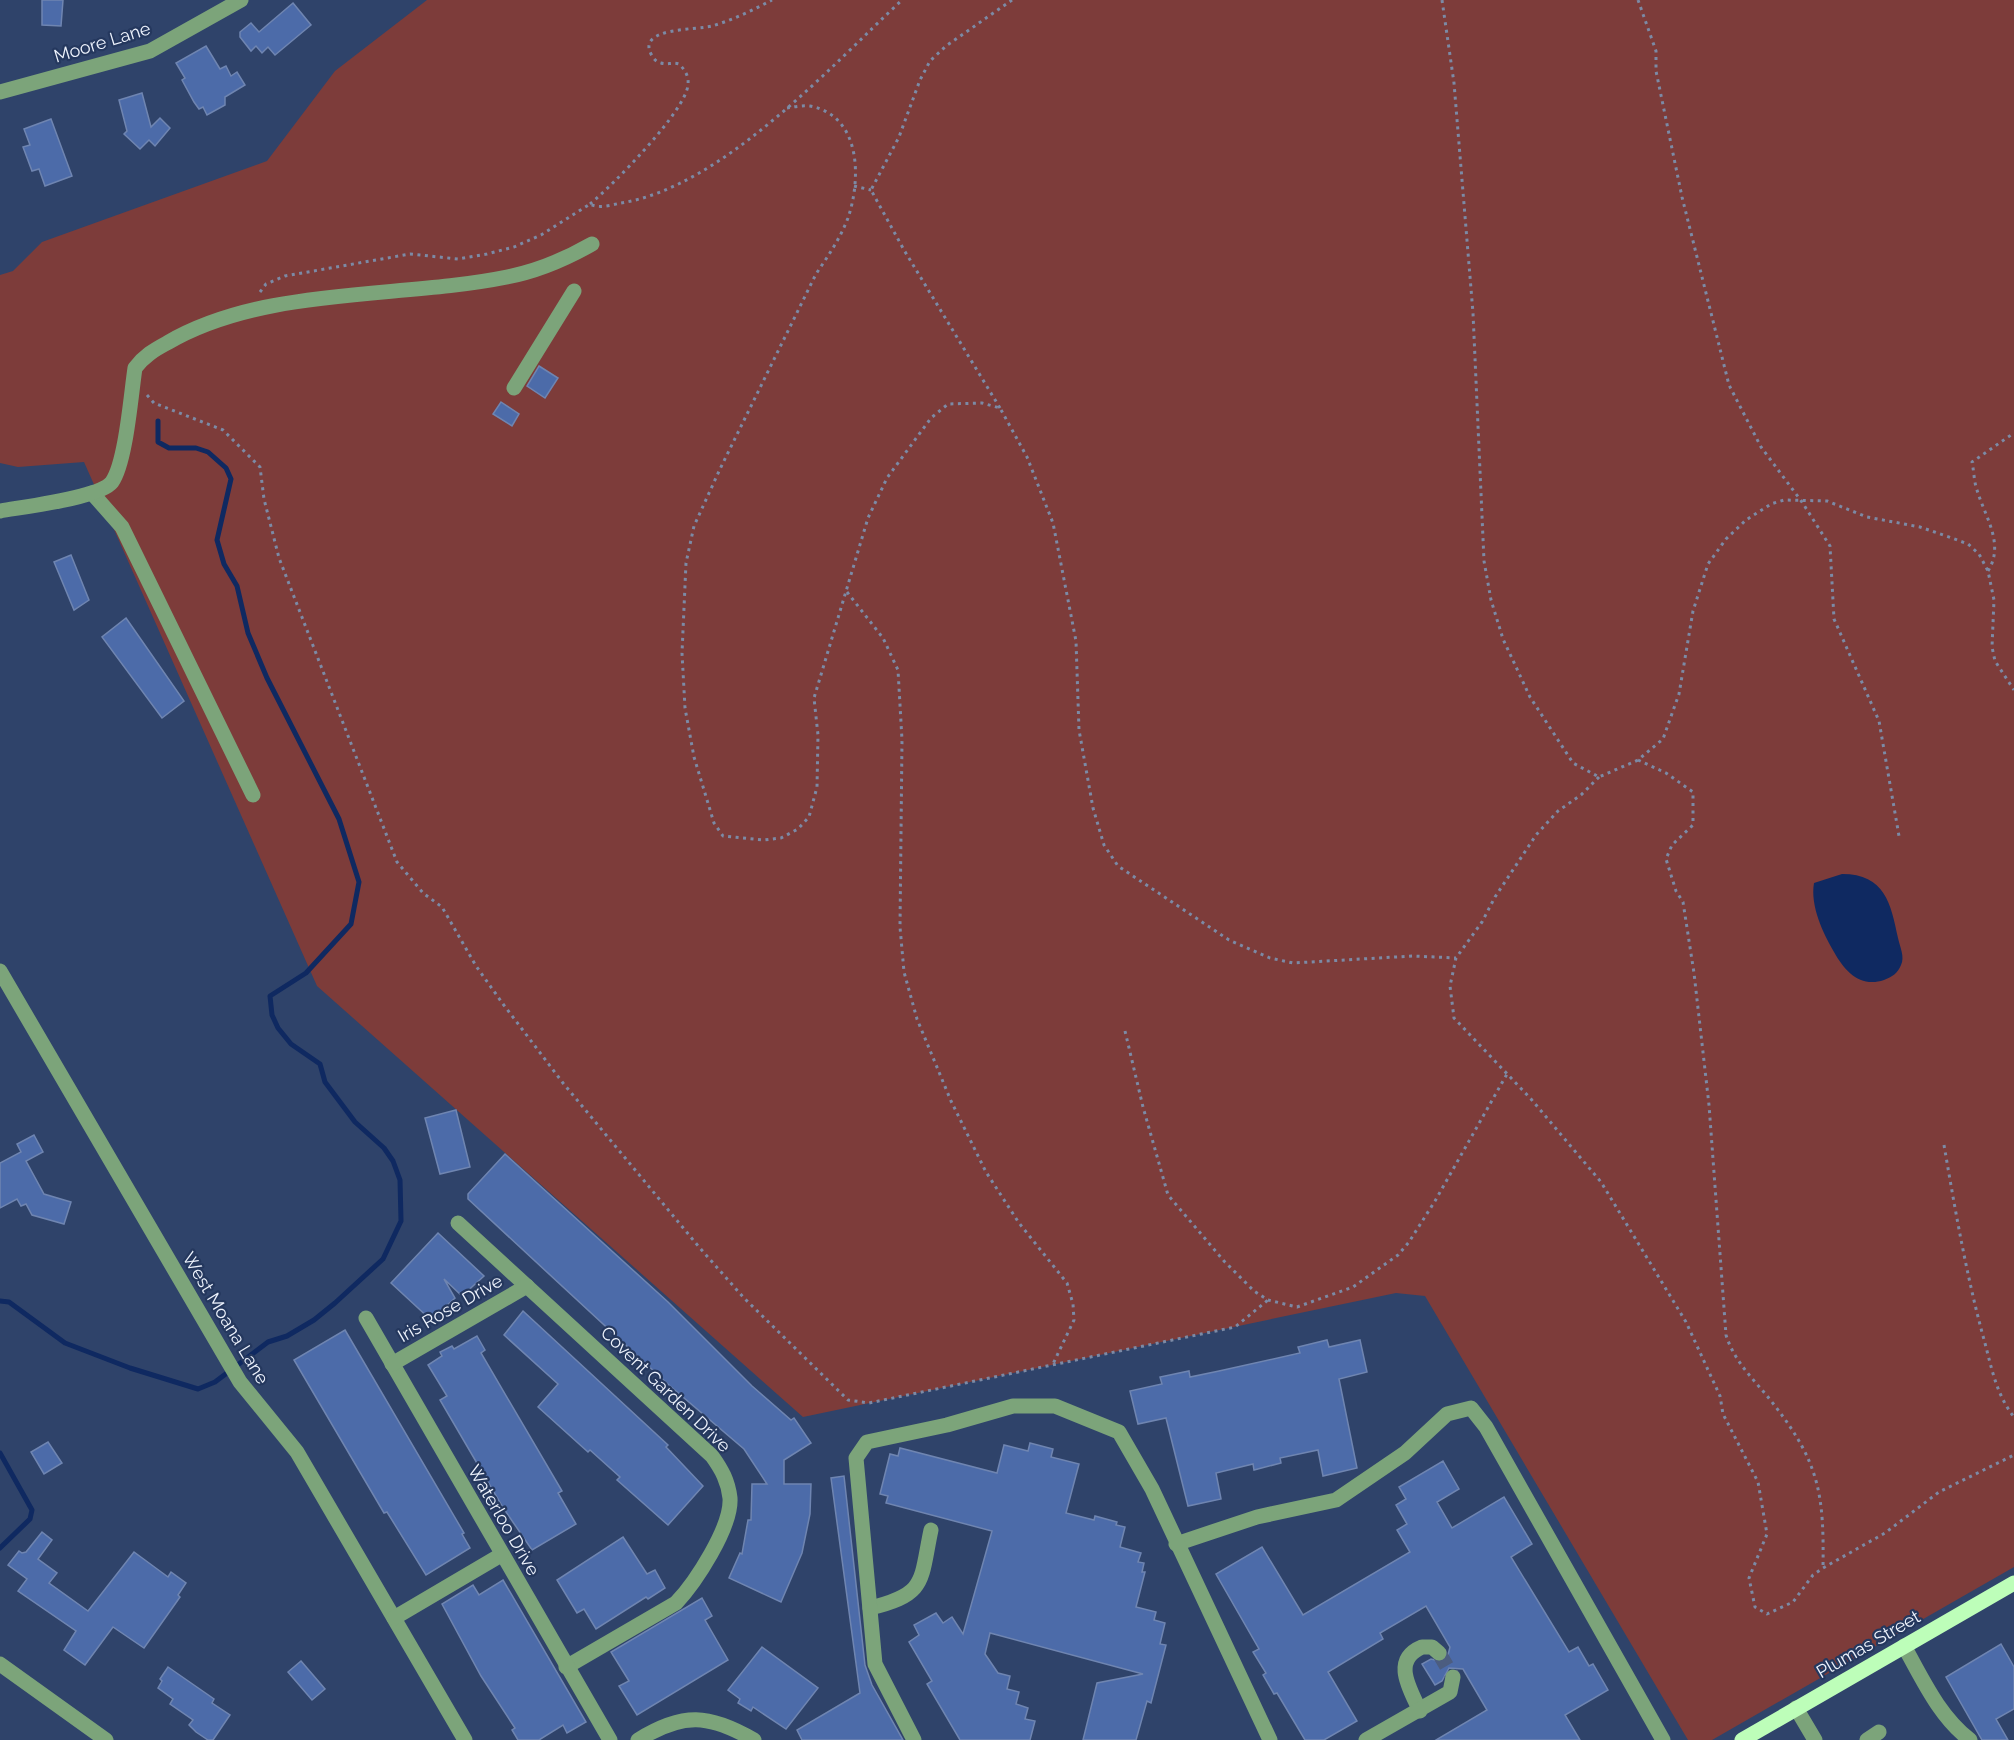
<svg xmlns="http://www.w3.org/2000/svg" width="2014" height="1740" font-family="Raleway,sans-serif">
<rect width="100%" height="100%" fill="#2f436a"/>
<path fill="#7d3c3a" d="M 427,0 L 2014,0 L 2014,1567 L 1712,1740 L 1688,1740 L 1425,1296 L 1396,1293 L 803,1417 L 317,986 L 84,462 L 18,467 L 0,463 L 0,275 L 13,271 L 42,242 L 267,161 L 335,71 Z"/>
<path fill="#0f2961" d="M 1842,874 C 1885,874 1891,904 1898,938 C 1900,947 1905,957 1901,965 C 1898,973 1892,977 1884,980 C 1861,988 1845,972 1834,952 C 1823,933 1810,906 1814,883 Z"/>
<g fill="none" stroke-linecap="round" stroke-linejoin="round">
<g stroke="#0f2961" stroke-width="5">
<path d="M 0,1301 L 9,1302 L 65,1343 L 130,1368 L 198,1389 L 215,1382 L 268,1342 L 287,1336 L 314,1320 L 335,1303 L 383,1259 L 401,1221 L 400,1180 L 393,1161 L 384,1148 L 355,1122 L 325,1082 L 320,1064 L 291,1044 L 278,1028 L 272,1015 L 270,996 L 306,973 L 351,924 L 359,882 L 339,819 L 267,678 L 248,633 L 237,586 L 224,564 L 217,540 L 231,479 L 226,468 L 208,452 L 196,448 L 169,448 L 158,442 L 158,421"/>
<path d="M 0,1453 L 32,1510 L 30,1519 L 0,1548"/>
</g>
</g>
<g fill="#4c6ba9" stroke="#6f85b1" stroke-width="1.5">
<path d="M 42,0 L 63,0 L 61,26 L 42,25 Z"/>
<path d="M 293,3 L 311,25 L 275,55 L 268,47 L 262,53 L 256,46 L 251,51 L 240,37 L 240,32 L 251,23 L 259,32 Z"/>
<path d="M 206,46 L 220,69 L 226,66 L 231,76 L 237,72 L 245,85 L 225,97 L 225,105 L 207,115 L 203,107 L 199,109 L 194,102 L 182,80 L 185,78 L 176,63 Z"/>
<path d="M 142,93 L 151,127 L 160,118 L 170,128 L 155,146 L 149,140 L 140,149 L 124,134 L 127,131 L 119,100 Z"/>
<path d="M 51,119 L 72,176 L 45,186 L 39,169 L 32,171 L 23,147 L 30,145 L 24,129 Z"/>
<path d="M 539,366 L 558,378 L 545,398 L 527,386 Z"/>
<path d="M 501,402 L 519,414 L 512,426 L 493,414 Z"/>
<path d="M 71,555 L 89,600 L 74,610 L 54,562 Z"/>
<path d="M 126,618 L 184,701 L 162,718 L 102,637 Z"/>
<path d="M 456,1110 L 470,1167 L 440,1174 L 425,1118 Z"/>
<path d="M 34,1135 L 43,1152 L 26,1161 L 44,1194 L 71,1202 L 64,1224 L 32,1215 L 26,1204 L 21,1206 L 17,1199 L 0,1208 L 0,1163 L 21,1152 L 17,1144 Z"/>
<path d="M 505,1154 L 668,1302 L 752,1386 L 791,1420 L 794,1418 L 811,1443 L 784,1460 L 784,1484 L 811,1484 L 810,1514 L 802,1553 L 781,1602 L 729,1578 L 740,1553 L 742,1554 L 748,1520 L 751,1520 L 752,1484 L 767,1484 L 744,1449 L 670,1386 L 468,1199 L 468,1194 Z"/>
<path d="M 438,1233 L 484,1276 L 462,1296 L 444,1279 L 455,1298 L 431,1320 L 391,1283 Z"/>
<path d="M 523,1311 L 668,1445 L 666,1447 L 703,1486 L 668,1525 L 617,1480 L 620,1477 L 590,1450 L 588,1452 L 538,1407 L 558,1384 L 504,1335 Z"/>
<path d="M 345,1330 L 464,1533 L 462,1534 L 470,1548 L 426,1575 L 387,1512 L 384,1513 L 294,1360 Z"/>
<path d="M 477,1336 L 485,1350 L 481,1353 L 562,1491 L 558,1493 L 576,1524 L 532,1550 L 502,1506 L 440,1400 L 447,1396 L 428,1365 L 442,1356 L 440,1352 L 452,1346 L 454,1349 Z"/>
<path d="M 1327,1340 L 1329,1347 L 1360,1340 L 1367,1372 L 1339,1379 L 1357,1468 L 1323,1476 L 1318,1450 L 1280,1458 L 1281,1463 L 1254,1470 L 1253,1464 L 1216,1473 L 1221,1499 L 1188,1506 L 1166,1418 L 1138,1424 L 1130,1391 L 1162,1384 L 1160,1377 L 1189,1371 L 1190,1377 L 1219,1371 L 1300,1353 L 1298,1347 Z"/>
<path d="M 48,1442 L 62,1463 L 44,1474 L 31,1452 Z"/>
<path d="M 1030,1443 L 1053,1449 L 1051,1457 L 1079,1464 L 1066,1513 L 1094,1520 L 1095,1516 L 1117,1522 L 1116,1525 L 1125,1527 L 1120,1547 L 1141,1553 L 1138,1562 L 1144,1563 L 1142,1572 L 1145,1572 L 1136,1607 L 1156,1612 L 1154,1620 L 1165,1623 L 1160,1644 L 1166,1645 L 1151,1703 L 1147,1701 L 1136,1740 L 1083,1740 L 1097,1683 L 1143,1674 L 990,1633 L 985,1654 L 998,1673 L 1010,1676 L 1007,1689 L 1019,1692 L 1016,1704 L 1028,1708 L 1025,1719 L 1035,1721 L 1030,1740 L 960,1740 L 927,1684 L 932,1681 L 909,1642 L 919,1635 L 914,1625 L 936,1613 L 943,1623 L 952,1617 L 963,1634 L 992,1531 L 886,1503 L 888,1496 L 880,1494 L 890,1454 L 898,1456 L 900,1448 L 997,1473 L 1004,1445 L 1028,1451 Z"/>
<path d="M 1443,1461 L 1459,1489 L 1437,1502 L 1452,1528 L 1504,1497 L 1532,1544 L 1511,1557 L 1569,1652 L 1578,1647 L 1589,1666 L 1593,1664 L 1608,1690 L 1565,1715 L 1580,1740 L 1436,1740 L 1487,1710 L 1463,1669 L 1449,1668 L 1442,1681 L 1435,1685 L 1422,1664 L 1431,1659 L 1443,1662 L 1447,1659 L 1450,1647 L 1426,1606 L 1380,1633 L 1383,1639 L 1328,1672 L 1357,1721 L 1324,1740 L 1305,1740 L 1277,1693 L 1274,1694 L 1263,1675 L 1266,1673 L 1253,1652 L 1259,1649 L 1216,1574 L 1262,1547 L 1303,1615 L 1410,1552 L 1397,1530 L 1407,1524 L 1396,1505 L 1406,1499 L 1399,1487 Z"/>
<path d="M 844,1476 L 865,1665 L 872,1685 L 903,1740 L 802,1740 L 797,1730 L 860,1693 L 831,1478 Z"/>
<path d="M 42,1532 L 52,1540 L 38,1559 L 57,1573 L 49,1583 L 88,1611 L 134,1552 L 168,1577 L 171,1572 L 186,1583 L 178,1595 L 180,1597 L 144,1648 L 113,1627 L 85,1665 L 64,1650 L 76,1631 L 18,1591 L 27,1579 L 8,1565 L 19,1551 L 22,1553 L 26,1552 Z"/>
<path d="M 623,1537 L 647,1574 L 655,1570 L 665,1588 L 648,1599 L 646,1597 L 596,1629 L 584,1609 L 577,1613 L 557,1580 Z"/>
<path d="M 503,1580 L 586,1722 L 567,1733 L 563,1725 L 539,1740 L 518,1740 L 512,1730 L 515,1728 L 481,1676 L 442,1604 L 473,1585 L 479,1595 Z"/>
<path d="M 702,1598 L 712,1616 L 705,1620 L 728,1660 L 637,1715 L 619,1686 L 629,1681 L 611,1652 Z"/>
<path d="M 2001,1644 L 2014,1667 L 2014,1709 L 1996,1719 L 2008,1740 L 1982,1740 L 1946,1677 Z"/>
<path d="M 762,1647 L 818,1688 L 786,1729 L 753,1707 L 751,1711 L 738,1703 L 740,1699 L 728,1690 Z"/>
<path d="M 301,1661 L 325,1689 L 312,1700 L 288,1672 Z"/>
<path d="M 168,1667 L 214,1699 L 212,1703 L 230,1715 L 213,1740 L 208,1740 L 196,1732 L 189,1725 L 193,1720 L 170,1704 L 173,1699 L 158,1688 L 162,1681 L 160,1679 Z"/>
</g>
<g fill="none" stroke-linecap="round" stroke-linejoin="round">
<path stroke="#4c5d80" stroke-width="15" stroke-dasharray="15 8" stroke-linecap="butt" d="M 1439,1653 L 1453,1677"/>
<g stroke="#7c8aa5" stroke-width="3" stroke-dasharray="3 4.5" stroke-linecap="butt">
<path d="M 1442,0 L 1454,83 L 1473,313 L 1484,561 L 1491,600 L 1503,639 L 1530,697 L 1573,763 L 1599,777 L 1638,760 L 1663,739 L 1679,694 L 1693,611 L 1708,564 L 1726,539 L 1746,520 L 1771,504 L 1784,500 L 1827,501 L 1867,517 L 1920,527 L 1952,538 L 1968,544 L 1979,554 L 1988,571 L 1994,600 L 1992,647 L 1995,661 L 2014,690"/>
<path d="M 1638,0 L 1656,51 L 1656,71 L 1682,197 L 1729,385 L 1761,447 L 1802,502 L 1830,546 L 1834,619 L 1879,721 L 1899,836"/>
<path d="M 787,108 C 794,107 803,105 810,106 C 862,116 861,180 848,218 C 840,239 828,256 816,274 L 720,469 L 694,526 L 686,563 L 682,653 L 685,708 L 694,757 L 714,823 L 723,836 L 764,840 L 781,838 L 798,829 L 809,817 L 817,787 L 818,735 L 814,698 L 868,518 L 887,478 L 931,418 L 948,404 L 982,403 L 1000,408 L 1027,457 L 1053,523 L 1076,641 L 1079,730 L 1093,808 L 1104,845 L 1118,866 L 1229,940 L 1270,958 L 1293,963 L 1413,956 L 1456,958"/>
<path d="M 854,186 L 871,190"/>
<path d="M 590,204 C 613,185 685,112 688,85 C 689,76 685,70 679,64 C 672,62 667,65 661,63 C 656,62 653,58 651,54 C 637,27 698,30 712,26 C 733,20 753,10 772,0"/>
<path d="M 260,292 L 266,284 L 285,276 L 410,254 L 458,259 L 487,254 L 514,247 L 541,235 L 590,204 C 599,209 611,205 621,203 C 722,187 829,68 902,0"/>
<path d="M 147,395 L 154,403 L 223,430 L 260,467 L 264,499 L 279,558 L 397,862 L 423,893 L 442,907 L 476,966 L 503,1004 L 563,1083 L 699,1247 L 744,1298 L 848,1400 L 869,1403 L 1235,1327 L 1268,1300"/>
<path d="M 1000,408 L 904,250 L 871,190 L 899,137 L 920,80 L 930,61 L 946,46 L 1012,0"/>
<path d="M 1988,571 C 2005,544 1985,517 1977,490 C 1974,482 1974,471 1972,462 L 2014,433"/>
<path d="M 847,592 L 883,638 L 898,670 L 902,740 L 900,927 L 904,972 L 917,1019 L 951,1101 L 986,1172 L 1019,1223 L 1067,1283 L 1073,1304 L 1074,1320 L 1053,1364"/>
<path d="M 1638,760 L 1666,773 L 1693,792 L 1693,825 L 1672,845 L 1666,859 L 1676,891 L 1683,902 L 1694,973 L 1709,1105 L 1726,1335 C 1735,1364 1757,1382 1775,1406 C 1820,1464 1824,1496 1823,1568"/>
<path d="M 1599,777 L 1581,795 L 1558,811 L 1536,835 L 1495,897 L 1482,922 L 1456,958 L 1450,986 L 1454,1018 L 1531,1099 L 1601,1182 L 1686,1322 L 1720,1396 L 1723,1414 L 1758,1482 L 1767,1534 L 1749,1578 L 1755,1607 L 1767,1614 L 1793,1602 L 1813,1575 L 1823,1568 L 1885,1533 L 1939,1492 L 2014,1455"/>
<path d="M 1125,1031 L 1143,1107 L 1168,1195 L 1224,1261 L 1254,1291 L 1268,1300 L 1297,1307 L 1353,1287 L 1398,1255 L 1409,1242 L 1435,1201 L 1507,1074"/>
<path d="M 1944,1145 C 1955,1209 1966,1273 1983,1336 C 1991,1364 1995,1393 2014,1417"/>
</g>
<g stroke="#7ca47a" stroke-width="15">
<path d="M 0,92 L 150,51 L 241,0"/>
<path d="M 514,388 L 574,291"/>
<path d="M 92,493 L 122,527 L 253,795"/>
<path d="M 0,511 C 22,507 100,498 112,482 C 126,462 131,394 135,368 C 144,356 154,350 167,343 C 264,286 399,299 507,277 C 538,271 564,260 592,244"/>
<path d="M 0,971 L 240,1382 L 297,1452 L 465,1740"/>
<path d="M 458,1223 L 712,1456 C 722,1470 728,1481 730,1498 C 732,1527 695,1583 676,1603 L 566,1667"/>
<path d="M 366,1318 L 610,1740"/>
<path d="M 392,1364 L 527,1286"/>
<path d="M 1176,1544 L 1257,1517 L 1336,1500 L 1405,1453 L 1447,1414 L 1471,1408 L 1486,1427 L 1663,1740"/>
<path d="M 870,1608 C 927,1594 920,1582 931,1530"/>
<path d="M 394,1618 L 501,1555"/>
<path d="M 1904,1646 C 1923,1680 1939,1716 1970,1740"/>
<path d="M 0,1664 L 106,1740"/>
<path d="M 1796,1708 L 1815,1740"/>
<path d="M 1420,1711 C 1410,1689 1391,1660 1422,1647 L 1432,1647 L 1439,1653"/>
<path d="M 638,1740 C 683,1712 709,1714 754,1740"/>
<path d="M 914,1740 L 875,1664 L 856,1458 L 867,1442 L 947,1425 L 1013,1406 L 1055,1406 L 1119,1432 L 1152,1489 L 1270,1740"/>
<path d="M 1366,1740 L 1450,1692 L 1453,1677"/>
<path d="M 1867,1740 L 1879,1732"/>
</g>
<path stroke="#bdfeb9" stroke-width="15" d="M 1742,1740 L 2014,1583"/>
</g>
<g text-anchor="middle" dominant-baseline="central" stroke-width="4.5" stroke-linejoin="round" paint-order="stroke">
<g font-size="18" fill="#eef3fd" stroke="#25385e">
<text transform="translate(102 42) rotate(-17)">Moore Lane</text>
<text transform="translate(450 1308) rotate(-30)">Iris Rose Drive</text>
<text transform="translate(226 1318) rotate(59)">West Moana Lane</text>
<text transform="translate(666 1389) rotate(44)">Covent Garden Drive</text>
<text transform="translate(504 1520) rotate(60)">Waterloo Drive</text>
<text transform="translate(1868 1644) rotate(-30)">Plumas Street</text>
</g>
</g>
</svg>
